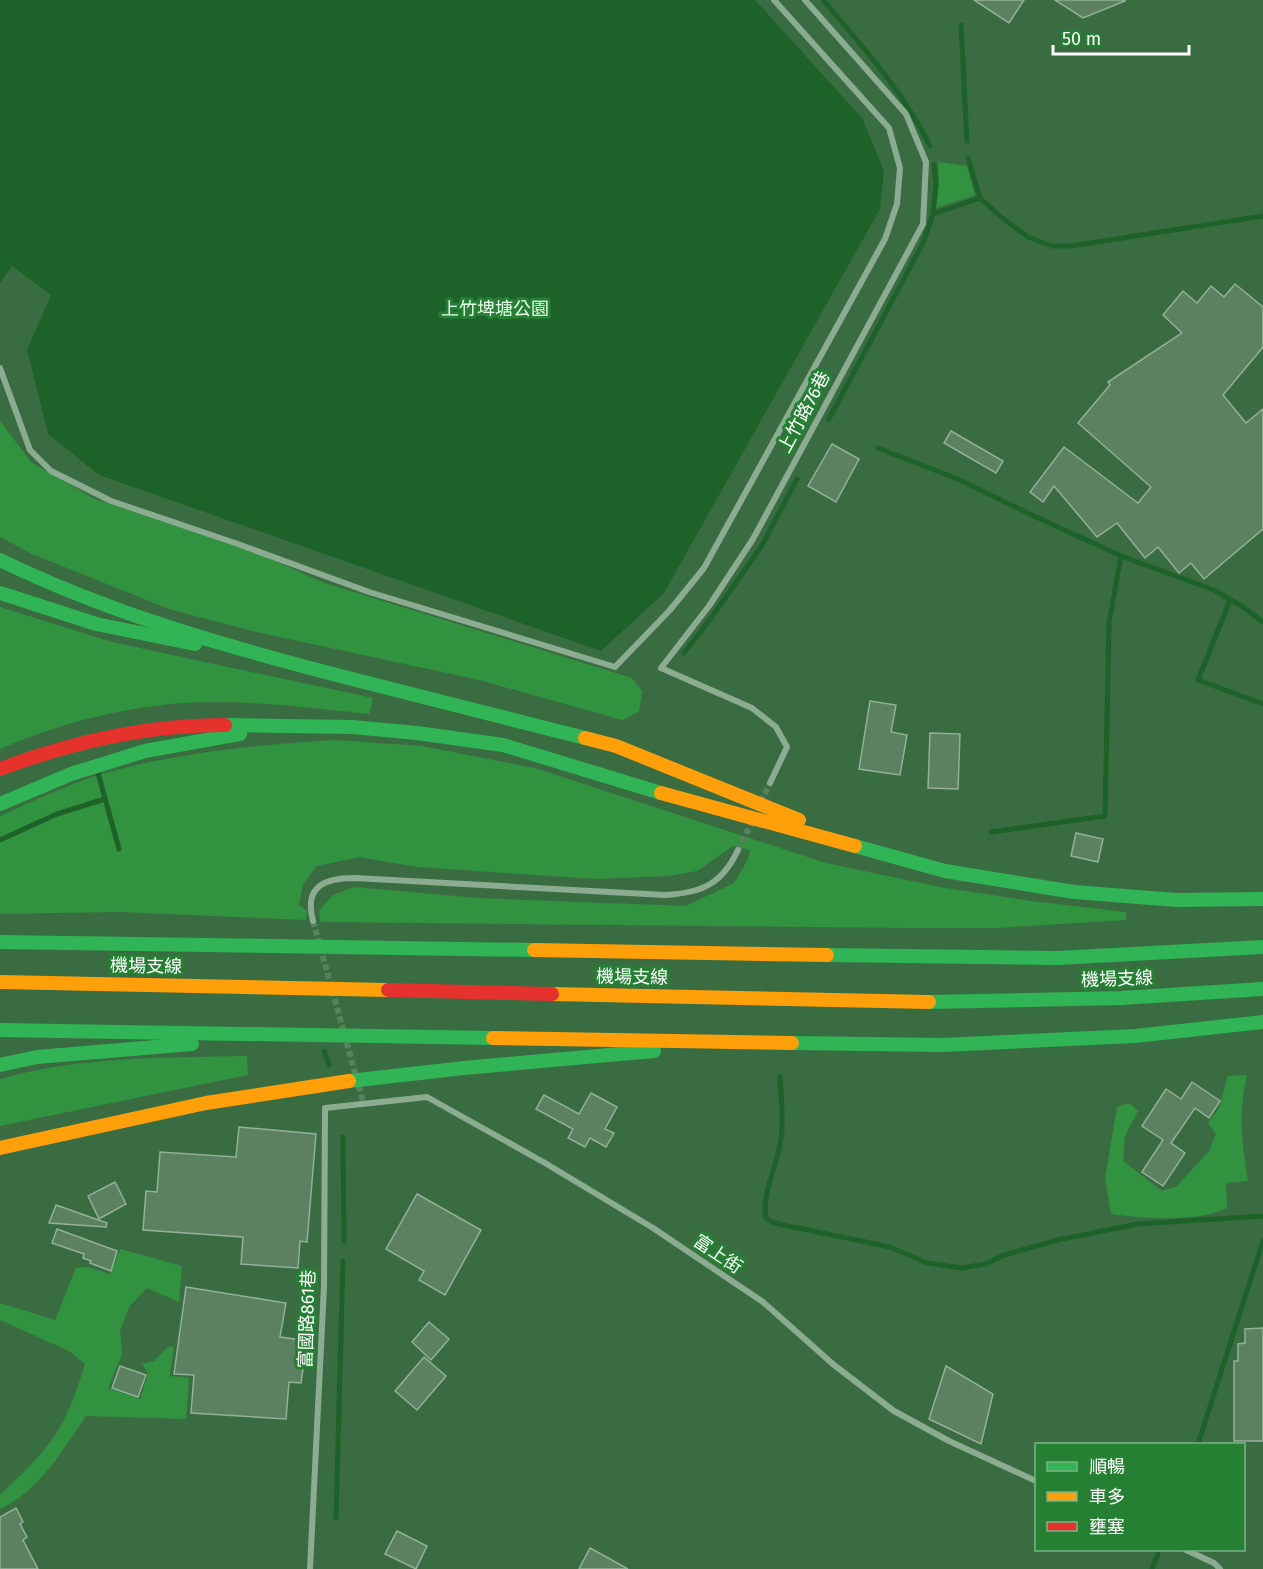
<svg xmlns="http://www.w3.org/2000/svg" width="1263" height="1569" font-family="'Fira Sans','Noto Sans TC',sans-serif">
<rect width="100%" height="100%" fill="#3a6c42"/>
<g fill="#31923f">
<path d="M 938,162 L 967,166 L 975,195 L 936,208 L 939,180 Z"/>
<path d="M 0,421 L 32,463 L 95,499 L 259,554 L 322,582 L 632,678 L 642,691 L 639,712 L 622,720 L 479,680 L 252,631 L 169,609 L 32,554 L 0,537 Z"/>
<path d="M 0,607 L 112,642 L 373,698 L 369,714 C 309,708 243,699 182,703 C 120,708 57,724 0,749 Z"/>
<path d="M 335,740 L 422,746 L 535,768 L 826,863 L 940,887 L 1031,901 L 1126,912 L 1126,920 L 997,928 L 913,928 L 320,922 L 319,911 L 333,895 L 354,887 L 478,898 L 686,906 L 734,883 L 748,859 L 750,850 L 733,846 L 697,871 L 668,876 L 595,879 L 417,867 L 359,857 L 317,866 L 303,884 L 299,905 L 307,911 L 306,920 L 119,912 L 0,914 L 0,816 C 33,801 67,785 102,774 C 178,752 257,745 335,740 Z"/>
<path d="M 247,1056 L 248,1075 L 0,1126 L 0,1079 C 80,1056 165,1058 247,1056 Z"/>
<path d="M 1247,1075 C 1238,1113 1242,1143 1248,1181 L 1226,1183 L 1227,1208 C 1201,1222 1141,1219 1111,1214 L 1105,1178 L 1117,1107 L 1129,1103 L 1138,1111 L 1125,1136 L 1123,1161 L 1162,1191 L 1177,1186 L 1209,1151 L 1216,1134 L 1208,1123 L 1219,1108 L 1228,1076 Z"/>
<path d="M 120,1249 L 182,1266 L 179,1302 L 147,1288 L 130,1306 L 120,1330 L 122,1355 L 108,1388 L 140,1399 L 148,1374 L 142,1364 L 154,1361 L 168,1347 L 174,1346 L 170,1376 L 189,1378 L 186,1419 L 86,1416 C 63,1450 39,1491 0,1509 L 0,1495 C 21,1475 44,1454 59,1429 C 71,1408 78,1386 85,1364 L 69,1351 L 0,1320 L 0,1303 L 55,1320 L 76,1268 L 88,1267 L 110,1274 Z"/>
</g>
<path fill="#1d6229" d="M 0,0 L 755,0 L 862,118 L 884,171 L 880,209 L 664,593 L 601,651 L 99,475 L 48,434 L 27,350 L 51,295 L 12,266 L 0,283 Z"/>
<g fill="none" stroke-linecap="round" stroke-linejoin="round">
<g stroke="#1d6229" stroke-width="5">
<path d="M 823,0 C 864,48 901,89 930,146"/>
<path d="M 961,25 L 967,141"/>
<path d="M 968,158 L 980,198 L 1001,217 L 1028,237 L 1052,246 L 1071,246 L 1263,216"/>
<path d="M 934,165 L 936,184 L 933,214 L 980,198"/>
<path d="M 829,419 L 924,241 L 933,214"/>
<path d="M 878,448 L 960,480 L 1034,516 L 1121,556 L 1214,590 L 1243,607 L 1263,622"/>
<path d="M 1230,600 L 1198,680 L 1263,704"/>
<path d="M 684,653 L 711,618 L 761,547 L 797,479"/>
<path d="M 98,773 L 119,849"/>
<path d="M 991,832 L 1105,816 L 1109,623 L 1121,556"/>
<path d="M 0,840 L 57,814 L 105,799"/>
<path d="M 324,1051 L 329,1065"/>
<path d="M 780,1077 C 781,1097 784,1119 781,1139 C 778,1163 761,1195 766,1218 L 774,1223 L 890,1247 L 927,1263 L 962,1268 L 986,1264 L 1004,1255 L 1058,1240 L 1137,1224 L 1263,1216"/>
<path d="M 343,1137 L 344,1241"/>
<path d="M 1198,1444 L 1263,1241"/>
<path d="M 336,1518 L 343,1261"/>
<path d="M 1152,1569 L 1158,1554"/>
</g>
</g>
<g fill="#5b8160" stroke="#93b198" stroke-width="1.5">
<path d="M 974,0 L 1024,0 L 1009,23 Z"/>
<path d="M 1055,0 L 1125,0 L 1125,1 L 1083,18 Z"/>
<path d="M 1235,284 L 1263,307 L 1263,347 L 1223,395 L 1246,423 L 1263,409 L 1263,529 L 1204,579 L 1191,563 L 1179,573 L 1158,547 L 1145,558 L 1117,523 L 1097,537 L 1054,486 L 1043,502 L 1030,492 L 1064,447 L 1138,503 L 1151,487 L 1078,423 L 1110,385 L 1108,382 L 1182,333 L 1163,315 L 1183,291 L 1197,303 L 1211,286 L 1224,297 Z"/>
<path d="M 951,431 L 1003,461 L 996,473 L 944,443 Z"/>
<path d="M 832,444 L 859,459 L 836,502 L 808,486 Z"/>
<path d="M 870,701 L 896,705 L 891,732 L 907,735 L 900,775 L 859,769 Z"/>
<path d="M 930,733 L 960,734 L 958,789 L 928,788 Z"/>
<path d="M 1076,833 L 1103,839 L 1098,862 L 1071,856 Z"/>
<path d="M 1192,1082 L 1220,1101 L 1209,1118 L 1195,1108 L 1171,1143 L 1185,1153 L 1163,1186 L 1142,1172 L 1163,1140 L 1142,1126 L 1166,1089 L 1181,1099 Z"/>
<path d="M 591,1093 L 617,1107 L 605,1129 L 614,1133 L 606,1147 L 590,1138 L 585,1147 L 568,1138 L 573,1129 L 536,1109 L 544,1095 L 579,1114 Z"/>
<path d="M 239,1127 L 316,1134 L 307,1242 L 300,1241 L 298,1268 L 241,1264 L 243,1237 L 143,1230 L 146,1191 L 157,1192 L 160,1152 L 236,1157 Z"/>
<path d="M 115,1182 L 126,1204 L 99,1219 L 88,1196 Z"/>
<path d="M 417,1194 L 481,1230 L 445,1295 L 419,1280 L 424,1271 L 386,1249 Z"/>
<path d="M 56,1205 L 107,1223 L 106,1227 L 49,1223 Z"/>
<path d="M 57,1229 L 117,1251 L 111,1271 L 90,1263 L 91,1261 L 83,1258 L 84,1254 L 52,1243 Z"/>
<path d="M 186,1287 L 286,1303 L 280,1337 L 302,1340 L 298,1368 L 303,1369 L 301,1383 L 289,1382 L 286,1419 L 191,1413 L 194,1375 L 174,1374 Z"/>
<path d="M 429,1322 L 449,1339 L 431,1360 L 412,1342 Z"/>
<path d="M 1263,1328 L 1263,1441 L 1234,1441 L 1234,1361 L 1238,1361 L 1238,1344 L 1245,1343 L 1245,1329 Z"/>
<path d="M 424,1357 L 446,1376 L 417,1410 L 395,1391 Z"/>
<path d="M 120,1366 L 146,1375 L 138,1397 L 112,1388 Z"/>
<path d="M 946,1366 L 993,1394 L 981,1444 L 929,1419 Z"/>
<path d="M 16,1508 L 23,1522 L 20,1524 L 27,1537 L 23,1540 L 38,1569 L 0,1569 L 0,1517 Z"/>
<path d="M 397,1531 L 427,1546 L 416,1569 L 385,1554 Z"/>
<path d="M 590,1548 L 628,1569 L 579,1569 Z"/>
</g>
<g fill="none" stroke-linecap="round" stroke-linejoin="round">
<g stroke="#58825e" stroke-width="6" stroke-dasharray="6 3" stroke-linecap="butt">
<path d="M 761,802 L 770,783"/>
<path d="M 738,850 L 752,822"/>
<path d="M 313,921 L 364,1105"/>
</g>
<g stroke="#8cac91" stroke-width="6">
<path d="M 0,368 L 30,450 L 51,471 L 111,501 L 235,543 L 369,592 L 615,667 L 670,610 L 704,568 L 885,239 L 897,204 L 900,168 L 889,128 L 774,0"/>
<path d="M 770,783 L 787,747 L 776,727 L 752,708 L 661,668 L 709,606 L 753,539 L 923,224 L 926,162 L 906,114 L 805,0"/>
<path d="M 313,921 C 304,887 323,878 355,878 L 665,895 C 702,893 722,884 738,850"/>
<path d="M 1186,1550 L 1214,1563 L 1220,1569"/>
<path d="M 310,1569 L 324,1286 L 325,1108 L 427,1097 L 545,1163 L 653,1228 L 763,1302 L 834,1365 L 894,1411 L 949,1441 L 1036,1481"/>
</g>
<g stroke="#30b455" stroke-width="14">
<path d="M 0,560 C 113,615 235,649 356,680 C 432,699 509,719 585,738"/>
<path d="M 0,593 L 96,624 L 195,644"/>
<path d="M 225,725 L 352,727 L 417,733 L 503,745 L 661,793"/>
<path d="M 0,804 L 71,774 L 145,751 L 240,734"/>
<path d="M 855,846 L 945,871 L 1074,892 L 1176,900 L 1263,899"/>
<path d="M 0,942 L 534,950"/>
<path d="M 827,955 L 1058,958 L 1263,947"/>
<path d="M 929,1002 L 1121,998 L 1263,989"/>
<path d="M 0,1030 L 493,1038"/>
<path d="M 792,1043 L 943,1045 L 1135,1036 L 1263,1022"/>
<path d="M 0,1065 L 37,1057 L 192,1044"/>
<path d="M 349,1081 L 464,1068 L 654,1051"/>
</g>
<g stroke="#ff9f0a" stroke-width="14">
<path d="M 585,738 L 616,746 L 799,820"/>
<path d="M 661,793 L 855,846"/>
<path d="M 534,950 L 827,955"/>
<path d="M 0,982 L 388,990"/>
<path d="M 552,994 L 929,1002"/>
<path d="M 493,1038 L 792,1043"/>
<path d="M 0,1148 L 206,1103 L 349,1081"/>
</g>
<g stroke="#e5322d" stroke-width="14">
<path d="M 0,769 C 72,742 148,725 225,725"/>
<path d="M 388,990 L 552,994"/>
</g>
</g>
<g text-anchor="middle" dominant-baseline="central" stroke-width="6" stroke-linejoin="round" paint-order="stroke">
<g font-size="18" fill="#e5fae8" stroke="#268034">
<text x="495" y="309">上竹埤塘公園</text>
</g>
<g font-size="18" fill="#fff" stroke="#268034">
<text transform="translate(804 412) rotate(-62)">上竹路76巷</text>
<text transform="translate(146 966) rotate(1)">機場支線</text>
<text transform="translate(632 977) rotate(1)">機場支線</text>
<text transform="translate(1117 979) rotate(-2)">機場支線</text>
<text transform="translate(718 1254) rotate(34)">富上街</text>
<text transform="translate(307 1319) rotate(-88)">富國路861巷</text>
</g>
</g>
<rect x="1035" y="1443" width="210" height="108" fill="#268034" stroke="#7db385" stroke-width="1.5"/>
<rect x="1047" y="1462" width="30" height="9" fill="#30b455" stroke="#7db385" stroke-width="1.5"/>
<text x="1089" y="1473" font-size="18" fill="#ffffff">順暢</text>
<rect x="1047" y="1492" width="30" height="9" fill="#ff9f0a" stroke="#7db385" stroke-width="1.5"/>
<text x="1089" y="1503" font-size="18" fill="#ffffff">車多</text>
<rect x="1047" y="1522" width="30" height="9" fill="#e5322d" stroke="#7db385" stroke-width="1.5"/>
<text x="1089" y="1533" font-size="18" fill="#ffffff">壅塞</text>
<path d="M1053 45v9h136v-9" fill="none" stroke="#ffffff" stroke-width="3"/>
<text x="1062" y="45" font-size="18" fill="#ffffff" stroke="#268034" stroke-width="4.5" paint-order="stroke">50 m</text>
</svg>
